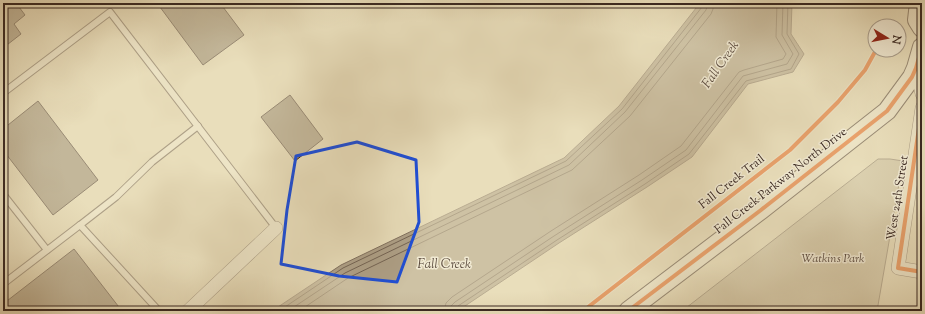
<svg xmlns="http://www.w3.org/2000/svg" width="925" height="314" font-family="'Sorts Mill Goudy',serif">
<rect width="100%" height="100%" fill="#e9debb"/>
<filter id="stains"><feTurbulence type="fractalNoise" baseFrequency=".005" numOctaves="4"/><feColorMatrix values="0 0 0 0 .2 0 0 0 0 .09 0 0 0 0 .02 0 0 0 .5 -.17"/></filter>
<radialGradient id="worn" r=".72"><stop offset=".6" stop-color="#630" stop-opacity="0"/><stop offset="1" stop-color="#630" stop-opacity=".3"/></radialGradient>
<path fill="#cbbfa1" stroke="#827462" d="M 878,159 L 890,159 L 903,161 L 877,311 L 682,311 Z"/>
<path fill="#aea087" stroke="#80705f" d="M 700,3 L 792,3 L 791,34 L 804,54 L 793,72 L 748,84 L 692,157 L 647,187 L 559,243 L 459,310 L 455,311 L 272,311 L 341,265 L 564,158 L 619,106 Z"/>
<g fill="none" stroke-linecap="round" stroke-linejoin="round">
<g stroke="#746454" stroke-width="1">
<path d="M 279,311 L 343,268 L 566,161 L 622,109 L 702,7 L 703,3"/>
<path d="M 288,311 L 345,273 L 569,165 L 625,112 L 706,10 L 708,3"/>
<path d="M 299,311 L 348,278 L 572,170 L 630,116 L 711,14 L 713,9 L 714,3"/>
<path d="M 444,311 L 446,303 L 452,297 L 551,231 L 639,175 L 681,146 L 739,72 L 744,70 L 783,59 L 786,54 L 776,37 L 777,3"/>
<path d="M 450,311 L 451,306 L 455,302 L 554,236 L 642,180 L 686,150 L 743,76 L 787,64 L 793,54 L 782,35 L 783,3"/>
<path d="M 456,311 L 458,306 L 557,240 L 645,184 L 689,154 L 746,81 L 791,69 L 799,54 L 787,34 L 788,3"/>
</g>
</g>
<g fill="#958772" stroke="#3a2922">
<path d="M 3,3 L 16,3 L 25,15 L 14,24 L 21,34 L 3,48 Z"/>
<path d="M 157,3 L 220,3 L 244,35 L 203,65 Z"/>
<path d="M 290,95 L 323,139 L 295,161 L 261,117 Z"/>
<path d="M 38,101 L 98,180 L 53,215 L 3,150 L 3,129 Z"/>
<path d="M 74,249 L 122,311 L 3,311 L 3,304 Z"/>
</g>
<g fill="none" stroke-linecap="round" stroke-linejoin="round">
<defs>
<g id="lane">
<path d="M 3,93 L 110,12 L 276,228"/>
<path d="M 3,194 L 47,250"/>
<path d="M 3,284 L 80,225"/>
<path d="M 159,311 L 80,225 L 116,197 L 152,162 L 198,126"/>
</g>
<g id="street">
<path d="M 916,68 L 922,94"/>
<path d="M 922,108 L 898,268 L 922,272"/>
<path d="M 188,311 L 276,228"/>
</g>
<g id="secondary">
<path d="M 919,3 L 917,20 L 922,28"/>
<path d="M 628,311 L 761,210 L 887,111 L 912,77 L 916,68 L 922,47"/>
</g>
</defs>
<use href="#lane" stroke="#665648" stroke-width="8"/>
<use href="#street" stroke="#665648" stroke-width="14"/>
<use href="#secondary" stroke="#3a2922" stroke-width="20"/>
<use href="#lane" stroke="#f1ead3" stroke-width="6"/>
<use href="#street" stroke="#f1ead3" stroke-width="13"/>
<use href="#secondary" stroke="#f1ead3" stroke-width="18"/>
<defs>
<g id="cycleway">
<path d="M 922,108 L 898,268 L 922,272"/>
<path d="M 583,311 L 790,150 L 838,102 L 865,70 L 876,50"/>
<path d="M 628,311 L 761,210 L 887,111 L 912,77 L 916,68 L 922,47"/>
</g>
</defs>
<use href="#cycleway" stroke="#f1ead3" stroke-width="6"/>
<use href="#cycleway" stroke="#e8590c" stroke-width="4"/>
</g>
<path d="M0 0H925V314H0ZM 357,142 L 416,160 L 419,222 L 397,282 L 339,276 L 281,264 L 287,210 L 296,156 Z" fill="#e9debb" fill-opacity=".55" fill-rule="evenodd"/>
<path fill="none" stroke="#1d4ed8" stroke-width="3" stroke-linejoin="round" d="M 357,142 L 416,160 L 419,222 L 397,282 L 339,276 L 281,264 L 287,210 L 296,156 Z"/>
<g text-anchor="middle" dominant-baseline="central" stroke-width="3" stroke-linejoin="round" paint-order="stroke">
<g font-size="12" fill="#3a2922" stroke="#f1ead3">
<text transform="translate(781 181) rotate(-38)">Fall Creek Parkway North Drive</text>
<text transform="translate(732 182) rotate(-38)">Fall Creek Trail</text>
<text transform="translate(898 198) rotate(-81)">West 24th Street</text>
</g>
<g font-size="12" font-style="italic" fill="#5e4e42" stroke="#f1ead3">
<text x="833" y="259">Watkins Park</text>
</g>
<g font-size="13" font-style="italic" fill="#5d4d40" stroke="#f1ead3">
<text transform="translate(721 65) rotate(-55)">Fall Creek</text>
<text x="444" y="265">Fall Creek</text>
</g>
</g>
<rect width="925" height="314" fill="none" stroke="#e9debb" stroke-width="16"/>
<rect x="4" y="4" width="917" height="306" fill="none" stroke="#3a2922" stroke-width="2"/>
<rect x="8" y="8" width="909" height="298" fill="none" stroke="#3a2922"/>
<g transform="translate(887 38) rotate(100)"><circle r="19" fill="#f1ead3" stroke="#a89d8c"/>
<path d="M0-3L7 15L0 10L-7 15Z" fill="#8f2418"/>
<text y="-6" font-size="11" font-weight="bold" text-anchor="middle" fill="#3a2922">N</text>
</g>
<rect width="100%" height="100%" filter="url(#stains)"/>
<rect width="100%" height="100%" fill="url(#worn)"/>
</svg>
